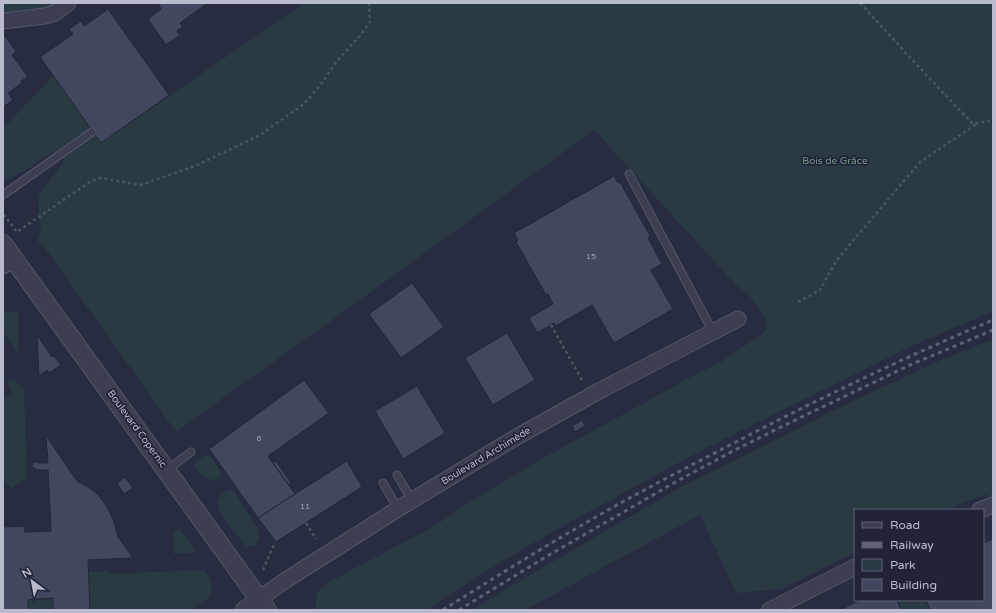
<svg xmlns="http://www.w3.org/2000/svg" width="996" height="613" font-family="'Varela Round',sans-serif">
<rect width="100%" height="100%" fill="#272c41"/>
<g fill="#293a42">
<path d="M 3,3 L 68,3 L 3,21 Z"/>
<path d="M 304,3 L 993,3 L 993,311 L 903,350 L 704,449 L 561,527 L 481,574 L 426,610 L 317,610 C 314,591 317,592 331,581 L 436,525 L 465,505 L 541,459 L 631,410 L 683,381 L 719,363 L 762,334 L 767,327 L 764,316 L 747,293 L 737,286 L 594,130 L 386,281 L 176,432 L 43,245 L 39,243 L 38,239 L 40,234 L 41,229 L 38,214 L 39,194 L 63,163 L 64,156 L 61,153 L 54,151 L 26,170 L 3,182 L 3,128 L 53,76 L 101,143 Z"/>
<path d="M 3,312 L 18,312 L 18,354 L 3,331 Z"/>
<path d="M 993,339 L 993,496 L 988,498 L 986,494 L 946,510 L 855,510 L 855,552 L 781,589 L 736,593 L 700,515 L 525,610 L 472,610 L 511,586 L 681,487 L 840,407 L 943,359 Z"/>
<path d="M 12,379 L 22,386 L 24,389 L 27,478 L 11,489 L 3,477 L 3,400 L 13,393 L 6,381 Z"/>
<path d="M 208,455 L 212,458 L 220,470 L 220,478 C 207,484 201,474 194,465 C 197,459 202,457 208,455 Z"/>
<path d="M 231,490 L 235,492 L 258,529 L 260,538 L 256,545 L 246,547 L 221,514 L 217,501 C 221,495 224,491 231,490 Z"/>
<path d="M 179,528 L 195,550 L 192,553 L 174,554 L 173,531 L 176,531 Z"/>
<path d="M 204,570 L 211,579 L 212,586 L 211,593 L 207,599 L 192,610 L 90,610 L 88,572 L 108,571 L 108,574 Z"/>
<path d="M 53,598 L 53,610 L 28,610 L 28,600 Z"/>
<path d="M 897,600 L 926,600 L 930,610 L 901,610 Z"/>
</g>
<g fill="#41475f" stroke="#222638">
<path d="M 158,3 L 208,3 L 180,23 L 183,27 L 177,31 L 180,35 L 166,45 L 148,19 L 161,9 Z"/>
<path d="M 108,9 L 169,95 L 101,143 L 40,57 L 73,34 L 69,29 L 81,21 L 84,26 Z"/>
<path d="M 4,35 L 16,51 L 12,55 L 28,77 L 21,81 L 22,83 L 8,93 L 13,100 L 3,107 L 3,36 Z"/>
<path d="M 614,176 L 618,183 L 620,182 L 650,236 L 648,238 L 662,264 L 651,270 L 673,309 L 614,343 L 592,305 L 556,326 L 554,323 L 537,333 L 529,318 L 553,304 L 548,294 L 546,295 L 516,242 L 518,240 L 514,233 Z"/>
<path d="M 412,283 L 444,327 L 401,358 L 369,314 Z"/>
<path d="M 507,333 L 535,380 L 493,405 L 465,358 Z"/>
<path d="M 37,335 L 52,357 L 54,356 L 61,365 L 49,373 L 47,370 L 39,376 Z"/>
<path d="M 304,380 L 329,413 L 268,456 L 295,494 L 258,518 L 209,449 Z"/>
<path d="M 417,386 L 445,433 L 403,459 L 375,411 Z"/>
<path d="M 582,420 L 585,426 L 575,432 L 572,426 Z"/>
<path d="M 47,437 L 77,481 L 88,487 L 95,492 L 99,496 L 106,505 L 113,519 L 118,537 L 133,558 L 88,560 L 90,610 L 53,610 L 53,598 L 28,600 L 28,610 L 3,610 L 3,527 L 24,526 L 25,532 L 51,531 L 48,470 L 37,470 L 32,467 L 32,464 L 34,462 L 37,462 L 39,463 L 48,463 L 46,438 Z"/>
<path d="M 276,461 L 291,483 L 289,485 L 273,463 Z"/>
<path d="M 347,461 L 362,487 L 276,542 L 258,518 L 295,494 Z"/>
<path d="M 125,477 L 133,488 L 124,494 L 117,483 Z"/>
<path d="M 993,539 L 993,610 L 930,610 L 926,600 L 983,600 L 983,543 Z"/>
<path d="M 860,600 L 897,600 L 901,610 L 840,610 Z"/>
</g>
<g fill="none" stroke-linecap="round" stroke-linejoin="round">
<defs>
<g id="service">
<path d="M 629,174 L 713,332"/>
<path d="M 3,195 L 92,132"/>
<path d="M 167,470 L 191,452"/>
<path d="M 397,475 L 412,500"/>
<path d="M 383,483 L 398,509"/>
</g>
<g id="minor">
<path d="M 3,21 L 45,16 L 55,13 L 68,3"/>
<path d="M 3,266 L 14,259"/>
<path d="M 980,510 L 993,505"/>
<path d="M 243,610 L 286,580 L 393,512 L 513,439 L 599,391 L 738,319"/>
<path d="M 770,610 L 855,567"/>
</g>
<path id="tertiary" d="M 3,244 L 267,610"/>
</defs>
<use href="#service" stroke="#535768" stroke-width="9"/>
<use href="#minor" stroke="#535768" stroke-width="17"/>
<use href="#tertiary" stroke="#535768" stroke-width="20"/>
<g stroke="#47575f" stroke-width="2.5" stroke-dasharray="3 3" stroke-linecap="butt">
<path d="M 860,3 L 916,64 L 973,124 L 993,120"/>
<path d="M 3,217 L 5,216 L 17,232 L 91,181 L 101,178 L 141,185 L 195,166 L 260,135 L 304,104 L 322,83 L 336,62 L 358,38 L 370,22 L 369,3"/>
<path d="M 798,302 L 820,290 L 836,261 L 920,162 L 978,123"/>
<path d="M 551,325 L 582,380"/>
<path d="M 306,523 L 316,539"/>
<path d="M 263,570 L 275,542"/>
</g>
<use href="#service" stroke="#3b3f51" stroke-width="7"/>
<use href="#minor" stroke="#3b3f51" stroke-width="15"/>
<use href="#tertiary" stroke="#3b3f51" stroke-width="18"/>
<g stroke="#5d6277" stroke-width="3" stroke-dasharray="4 4" stroke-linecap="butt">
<path d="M 443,610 C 500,574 558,538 617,505 C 662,480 709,456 755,432 C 833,392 912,354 993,320"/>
<path d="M 459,610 L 544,558 L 679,480 L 733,451 L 785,425 L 910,365 L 993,330"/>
</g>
</g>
<g text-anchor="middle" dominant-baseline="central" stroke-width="3.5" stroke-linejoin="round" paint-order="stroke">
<g font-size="8" fill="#9a9eb0">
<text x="591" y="256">15</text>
<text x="259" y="438">6</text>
<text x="305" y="506">11</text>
</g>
<g font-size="10" fill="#709b83" stroke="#202436">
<text x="835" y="161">Bois de Grâce</text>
</g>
<g font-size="10" fill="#b8bbcb" stroke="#202436">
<text transform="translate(137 429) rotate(54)">Boulevard Copernic</text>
<text transform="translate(486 456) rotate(-31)">Boulevard Archimède</text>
</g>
</g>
<rect width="996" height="613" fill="none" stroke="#b8bbcb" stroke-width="8"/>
<rect x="854" y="509" width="130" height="92" fill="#202436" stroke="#5d6072"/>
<rect x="862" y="522" width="20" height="6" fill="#3b3f51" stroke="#5d6072"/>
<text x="890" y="529" font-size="12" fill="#b8bbcb">Road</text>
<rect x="862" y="542" width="20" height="6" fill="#5d6277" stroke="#5d6072"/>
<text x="890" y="549" font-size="12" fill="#b8bbcb">Railway</text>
<rect x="862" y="559" width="20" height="12" fill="#293a42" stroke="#5d6072"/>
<text x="890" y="569" font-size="12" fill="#b8bbcb">Park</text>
<rect x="862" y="579" width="20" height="12" fill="#41475f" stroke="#5d6072"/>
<text x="890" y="589" font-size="12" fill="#b8bbcb">Building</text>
<g transform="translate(32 581) rotate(328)" stroke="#202436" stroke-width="3" paint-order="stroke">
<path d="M0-3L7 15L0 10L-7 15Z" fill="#b8bbcb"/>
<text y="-6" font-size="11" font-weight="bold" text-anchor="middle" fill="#b8bbcb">N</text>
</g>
</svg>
